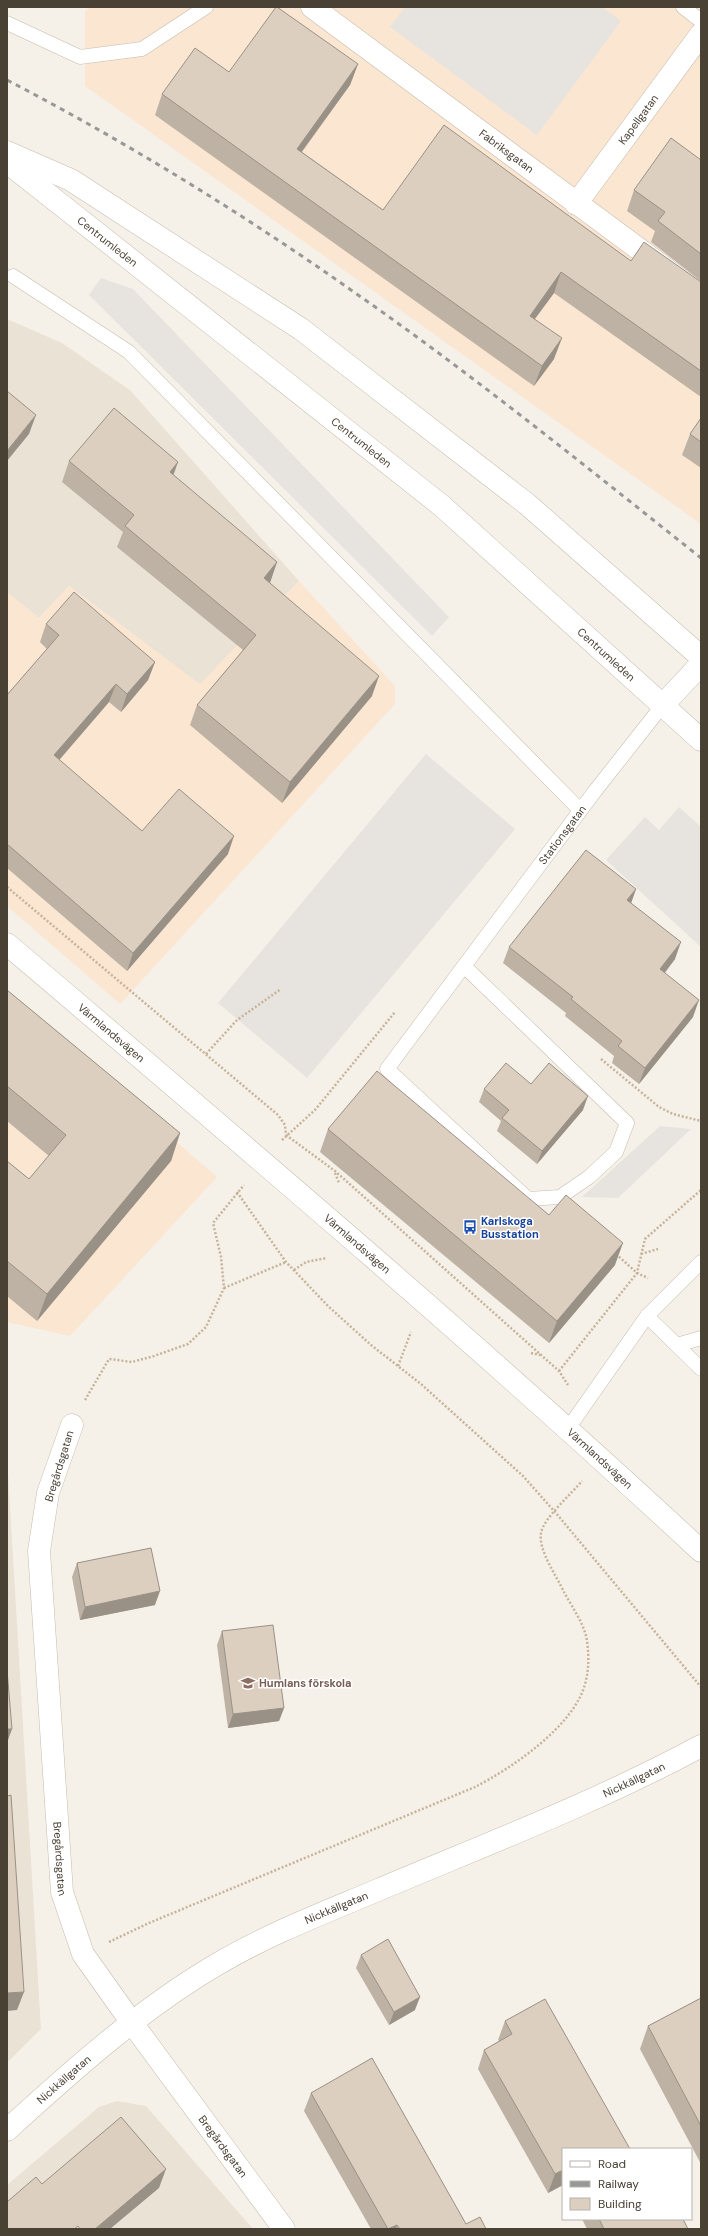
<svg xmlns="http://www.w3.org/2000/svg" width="708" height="2236" font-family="'DM Sans',sans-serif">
<rect width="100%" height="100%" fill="#f6f1e8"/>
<g fill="#eae3d5">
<path d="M 7,319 L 62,343 L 130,390 L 299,581 L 200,685 L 69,586 L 39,618 L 7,592 Z"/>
<path d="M 7,1455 L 41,2029 L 7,2063 Z"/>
<path d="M 117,2101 L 146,2106 L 253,2229 L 7,2229 L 7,2185 L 99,2107 Z"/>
</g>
<g fill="#fae6d1">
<path d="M 91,7 L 701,7 L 701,524 L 85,86 L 85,11 Z"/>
<path d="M 299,581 L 395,686 L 395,704 L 120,1004 L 7,906 L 7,592 L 39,618 L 69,586 L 200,684 Z"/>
<path d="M 7,995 L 217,1177 L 70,1336 L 7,1322 Z"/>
</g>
<g fill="#e7e4e0">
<path d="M 405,7 L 602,7 L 621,21 L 537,135 L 390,27 Z"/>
<path d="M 101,278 L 133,289 L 449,617 L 432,636 L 89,295 Z"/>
<path d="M 426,754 L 515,829 L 307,1078 L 218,1003 Z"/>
<path d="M 679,807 L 701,827 L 701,947 L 606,860 L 645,817 L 659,830 Z"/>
<path d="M 660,1126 L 691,1129 L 618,1198 L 582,1197 Z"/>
</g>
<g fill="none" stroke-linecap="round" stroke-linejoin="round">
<defs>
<g id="service">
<path d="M 683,7 L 701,21"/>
<path d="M 7,23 L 80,57 L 142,49 L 206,7"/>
<path d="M 13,276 L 129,352 L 580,810"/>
<path d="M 464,966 L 627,1123 L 616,1152 L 589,1177 L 560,1197 L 528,1199 L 387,1069 Z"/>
<path id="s1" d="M 464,966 L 595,791 L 662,706"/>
<path d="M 647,1316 L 701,1369"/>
<path d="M 677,1345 L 701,1338"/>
<path d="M 567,1430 L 647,1316 L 701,1262"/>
</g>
<g id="minor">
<path id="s2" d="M 312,7 L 701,295"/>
<path id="s3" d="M 576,204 L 701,34"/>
<path id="s4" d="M 72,1425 L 48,1493 L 39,1551 L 62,1892 L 83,1954 L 132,2023 L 284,2229"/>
<path id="s5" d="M 7,2130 C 74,2069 143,2007 221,1962 C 271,1933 326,1912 378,1890 C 487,1844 597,1802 701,1746"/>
</g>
<g id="tertiary">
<path d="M 7,152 L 71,180 L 301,329 L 527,504 L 701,657"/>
<path id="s6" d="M 7,162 L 442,506 L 701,740"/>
<path d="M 662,706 L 701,664"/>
<path id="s7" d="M 7,944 C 241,1143 476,1342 701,1551"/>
</g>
</defs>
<use href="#service" stroke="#c6bbac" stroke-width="15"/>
<use href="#minor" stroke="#c6bbac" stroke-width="23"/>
<use href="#tertiary" stroke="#c6bbac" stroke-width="23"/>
<g stroke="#c6b399" stroke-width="2.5" stroke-dasharray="2 2" stroke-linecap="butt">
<path d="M 7,887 L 278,1115 L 285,1125 L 286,1135"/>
<path d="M 206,1054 L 237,1020 L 281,989"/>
<path d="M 601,1059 L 659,1107 L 673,1114 L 701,1121"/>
<path d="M 286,1135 L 335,1171 L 559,1371 L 568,1385"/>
<path d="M 282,1140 L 315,1110 L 395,1012"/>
<path d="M 335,1173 L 339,1183"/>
<path d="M 237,1192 L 286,1262 L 328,1306 L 371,1345 L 421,1384 L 523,1476 L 555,1512 L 701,1687"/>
<path d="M 616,1254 L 637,1273 L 648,1278"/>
<path d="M 641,1254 L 658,1249"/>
<path d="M 294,1270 L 306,1262 L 327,1258"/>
<path d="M 224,1288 L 286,1262"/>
<path d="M 531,1353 L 540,1355"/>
<path d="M 398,1366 L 411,1332"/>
<path d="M 559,1371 L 637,1273 L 645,1239 L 701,1190"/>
<path d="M 85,1400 L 109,1359 L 132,1362 L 154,1356 L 188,1344 L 206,1327 L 224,1288 L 221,1257 L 213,1223 L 244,1185"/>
<path d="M 109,1942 L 149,1923 L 475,1787 C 512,1768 574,1726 585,1684 C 589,1670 589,1655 587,1641 C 585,1625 572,1607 564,1592 C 557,1577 538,1550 541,1533 C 543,1519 572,1493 582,1481"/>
</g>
<use href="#service" stroke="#fff" stroke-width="14"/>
<use href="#minor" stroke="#fff" stroke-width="22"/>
<use href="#tertiary" stroke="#fff" stroke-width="22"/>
<path stroke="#989898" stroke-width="3" stroke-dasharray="5 5" stroke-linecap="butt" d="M 7,80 C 130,144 248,217 361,297 C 478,379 589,469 701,558"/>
</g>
<g fill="#bdb2a4">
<path d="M 358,64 L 350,85 L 302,152 L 383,210 L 631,261 L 701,282 L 701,397 L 554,293 L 535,319 L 554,359 L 534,386 L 155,115 L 162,94 L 229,72 Z"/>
<path d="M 701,160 L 701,281 L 651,242 L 655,231 L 627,211 L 634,190 Z"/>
<path d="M 701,418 L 701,468 L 682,455 L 690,434 Z"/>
<path d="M 69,461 L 173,475 L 277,562 L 269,583 L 372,696 L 282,803 L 190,725 L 197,705 L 243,650 L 117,547 L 123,532 L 62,482 Z"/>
<path d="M 46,624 L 155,662 L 148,680 L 121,712 L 109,702 L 59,760 L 142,831 L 228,854 L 127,971 L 7,868 L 7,695 L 47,649 L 40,642 Z"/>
<path d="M 636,889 L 631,903 L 675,959 L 665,973 L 693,1017 L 639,1084 L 612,1063 L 614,1056 L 565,1016 L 566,1013 L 503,963 L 509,947 Z"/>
<path d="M 7,990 L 180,1133 L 171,1161 L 37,1321 L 7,1296 L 7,1161 L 29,1179 L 49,1156 L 7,1121 Z"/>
<path d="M 531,1084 L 583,1110 L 537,1164 L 497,1131 L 501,1121 L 479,1102 L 484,1089 Z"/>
<path d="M 328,1129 L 549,1215 L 615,1265 L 549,1343 L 320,1152 Z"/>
<path d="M 77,1563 L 155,1605 L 80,1620 L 72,1577 Z"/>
<path d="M 222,1631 L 284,1708 L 279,1721 L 228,1728 L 217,1645 Z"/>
<path d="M 361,1955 L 415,2010 L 389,2025 L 356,1968 Z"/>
<path d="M 701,1998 L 701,2164 L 640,2049 L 648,2026 Z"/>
<path d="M 505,2021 L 630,2149 L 563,2149 L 563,2185 L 548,2193 L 478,2069 L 484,2050 L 499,2041 L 498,2040 Z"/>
<path d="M 311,2093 L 466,2224 L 486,2229 L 371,2229 L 304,2111 Z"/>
<path d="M 582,2219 L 683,2219 L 688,2229 L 587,2229 Z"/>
</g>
<g fill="#9a9186">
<path d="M 358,64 L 350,85 L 289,169 L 297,149 Z"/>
<path d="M 561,272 L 554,293 L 522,336 L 530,316 Z"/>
<path d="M 562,338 L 554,359 L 534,386 L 542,366 Z"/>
<path d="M 36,415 L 29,434 L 7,461 L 7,451 Z"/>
<path d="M 178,462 L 171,482 L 170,472 Z"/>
<path d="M 277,562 L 270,583 L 256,599 L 264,578 Z"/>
<path d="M 155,662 L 148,680 L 121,712 L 127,694 Z"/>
<path d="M 379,676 L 372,696 L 282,803 L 290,782 Z"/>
<path d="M 116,684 L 109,702 L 48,773 L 54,755 Z"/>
<path d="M 234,836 L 228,854 L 127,971 L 133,953 Z"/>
<path d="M 636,889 L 630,906 L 627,900 Z"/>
<path d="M 681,942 L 675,959 L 654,986 L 660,969 Z"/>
<path d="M 699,1000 L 693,1017 L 639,1084 L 645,1068 Z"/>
<path d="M 588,1096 L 583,1110 L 537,1164 L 542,1151 Z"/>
<path d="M 180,1133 L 171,1161 L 37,1321 L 47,1294 Z"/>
<path d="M 623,1243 L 615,1265 L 549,1343 L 557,1321 Z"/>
<path d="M 160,1591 L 155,1605 L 80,1620 L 85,1607 Z"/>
<path d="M 284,1708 L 279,1721 L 228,1728 L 233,1714 Z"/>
<path d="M 7,1729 L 12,1729 L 7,1743 Z"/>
<path d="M 24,1992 L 17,2010 L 7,2011 L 7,1993 Z"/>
<path d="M 420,1997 L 415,2010 L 389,2025 L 394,2012 Z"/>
<path d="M 166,2169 L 159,2188 L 110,2229 L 95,2229 Z"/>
<path d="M 563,2170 L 563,2185 L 548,2193 L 555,2174 Z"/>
<path d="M 397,2225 L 396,2229 L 390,2229 Z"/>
</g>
<g fill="#dccfbf" stroke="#9a9186">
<path d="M 276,7 L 277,7 L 358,64 L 297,149 L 383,210 L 444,125 L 631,261 L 644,242 L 701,282 L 701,371 L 561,272 L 530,316 L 562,338 L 542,366 L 162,94 L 195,48 L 229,72 Z"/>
<path d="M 671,138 L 701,160 L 701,254 L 658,221 L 665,212 L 634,190 Z"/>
<path d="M 7,391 L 36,415 L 7,451 Z"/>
<path d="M 114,408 L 178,462 L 170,472 L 277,562 L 264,578 L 379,676 L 290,782 L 197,705 L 256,635 L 125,526 L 134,515 L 69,461 Z"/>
<path d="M 701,418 L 701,442 L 690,434 Z"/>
<path d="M 74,592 L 155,662 L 127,694 L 116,684 L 54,755 L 142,831 L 179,789 L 234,836 L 133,953 L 7,844 L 7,695 L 59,635 L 46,624 Z"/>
<path d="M 586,850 L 636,889 L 627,900 L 681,942 L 660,969 L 699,1000 L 645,1068 L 618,1046 L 622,1041 L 571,999 L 573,997 L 509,947 Z"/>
<path d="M 7,990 L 180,1133 L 47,1294 L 7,1261 L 7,1161 L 29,1179 L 66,1135 L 7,1086 Z"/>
<path d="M 506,1063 L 531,1084 L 549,1063 L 588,1096 L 542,1151 L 502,1118 L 509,1110 L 484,1089 Z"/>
<path d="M 377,1071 L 549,1215 L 566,1195 L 623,1243 L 557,1321 L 328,1129 Z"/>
<path d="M 151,1548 L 160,1591 L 85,1607 L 77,1563 Z"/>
<path d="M 273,1625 L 284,1708 L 233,1714 L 222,1631 Z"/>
<path d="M 7,1670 L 12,1729 L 7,1729 Z"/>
<path d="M 11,1795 L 24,1992 L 7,1993 L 7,1796 Z"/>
<path d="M 388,1939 L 420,1997 L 394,2012 L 361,1955 Z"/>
<path d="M 701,1998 L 701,2126 L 648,2026 Z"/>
<path d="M 545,1999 L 630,2149 L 563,2149 L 563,2170 L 555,2174 L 484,2050 L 512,2034 L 505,2021 Z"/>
<path d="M 372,2058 L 466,2224 L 480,2217 L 486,2229 L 400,2229 L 397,2225 L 388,2229 L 311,2093 Z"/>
<path d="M 121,2117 L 166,2169 L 95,2229 L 80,2229 L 78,2226 L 74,2229 L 7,2229 L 7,2202 L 36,2177 L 42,2184 Z"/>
<path d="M 599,2219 L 683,2219 L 688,2229 L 604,2229 Z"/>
</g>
<defs>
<symbol id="bus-bare" viewBox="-9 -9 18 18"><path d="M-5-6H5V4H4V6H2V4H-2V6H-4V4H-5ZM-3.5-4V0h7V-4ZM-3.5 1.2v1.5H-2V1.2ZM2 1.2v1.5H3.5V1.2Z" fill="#1a4fb4" stroke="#fff" stroke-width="2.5" paint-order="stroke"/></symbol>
<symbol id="school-bare" viewBox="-9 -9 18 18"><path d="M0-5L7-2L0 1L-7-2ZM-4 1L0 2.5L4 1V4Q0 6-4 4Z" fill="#8d6e63" stroke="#fff" stroke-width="2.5" paint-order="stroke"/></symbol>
</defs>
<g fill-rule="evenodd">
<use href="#bus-bare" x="460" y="1217" width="20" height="20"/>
<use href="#school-bare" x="238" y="1673" width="20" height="20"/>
</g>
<g text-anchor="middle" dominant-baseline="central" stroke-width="3" stroke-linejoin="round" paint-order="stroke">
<g font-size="11" fill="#4a4135" stroke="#fff">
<text stroke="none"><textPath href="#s3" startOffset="105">Kapellgatan</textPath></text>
<text stroke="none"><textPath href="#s2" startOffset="242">Fabriksgatan</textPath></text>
<text stroke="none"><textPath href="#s6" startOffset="128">Centrumleden</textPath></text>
<text stroke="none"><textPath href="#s6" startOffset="452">Centrumleden</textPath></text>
<text stroke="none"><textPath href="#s6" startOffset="776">Centrumleden</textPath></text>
<text stroke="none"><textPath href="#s1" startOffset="164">Stationsgatan</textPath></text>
<text stroke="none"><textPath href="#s7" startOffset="137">Värmlandsvägen</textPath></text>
<text stroke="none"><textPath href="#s7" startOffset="461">Värmlandsvägen</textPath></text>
<text stroke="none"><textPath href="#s7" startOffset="785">Värmlandsvägen</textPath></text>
<text transform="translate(59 1466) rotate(-73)">Bregårdsgatan</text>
<text stroke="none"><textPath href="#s5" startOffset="724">Nickkällgatan</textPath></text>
<text stroke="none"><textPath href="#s4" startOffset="439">Bregårdsgatan</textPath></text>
<text stroke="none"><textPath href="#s5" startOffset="400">Nickkällgatan</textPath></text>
<text stroke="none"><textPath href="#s5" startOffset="76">Nickkällgatan</textPath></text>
<text stroke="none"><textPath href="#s4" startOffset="776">Bregårdsgatan</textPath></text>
</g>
<g font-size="11" font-weight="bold" fill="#164399" stroke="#fff" text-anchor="start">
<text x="481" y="1221">Karlskoga<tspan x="481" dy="13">Busstation</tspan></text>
</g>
<g font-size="11" font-weight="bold" fill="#785e54" stroke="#fff" text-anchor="start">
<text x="259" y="1683">Humlans förskola</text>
</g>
</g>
<rect width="708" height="2236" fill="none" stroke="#4a4135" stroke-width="16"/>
<rect x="562" y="2148" width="130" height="72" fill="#ffffff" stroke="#b7b3ae"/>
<rect x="570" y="2161" width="20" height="6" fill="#ffffff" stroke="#b7b3ae"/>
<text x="598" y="2168" font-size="12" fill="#4a4135">Road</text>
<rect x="570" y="2181" width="20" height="6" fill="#989898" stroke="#b7b3ae"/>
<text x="598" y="2188" font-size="12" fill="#4a4135">Railway</text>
<rect x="570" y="2198" width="20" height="12" fill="#dccfbf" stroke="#b7b3ae"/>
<text x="598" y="2208" font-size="12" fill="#4a4135">Building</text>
</svg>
